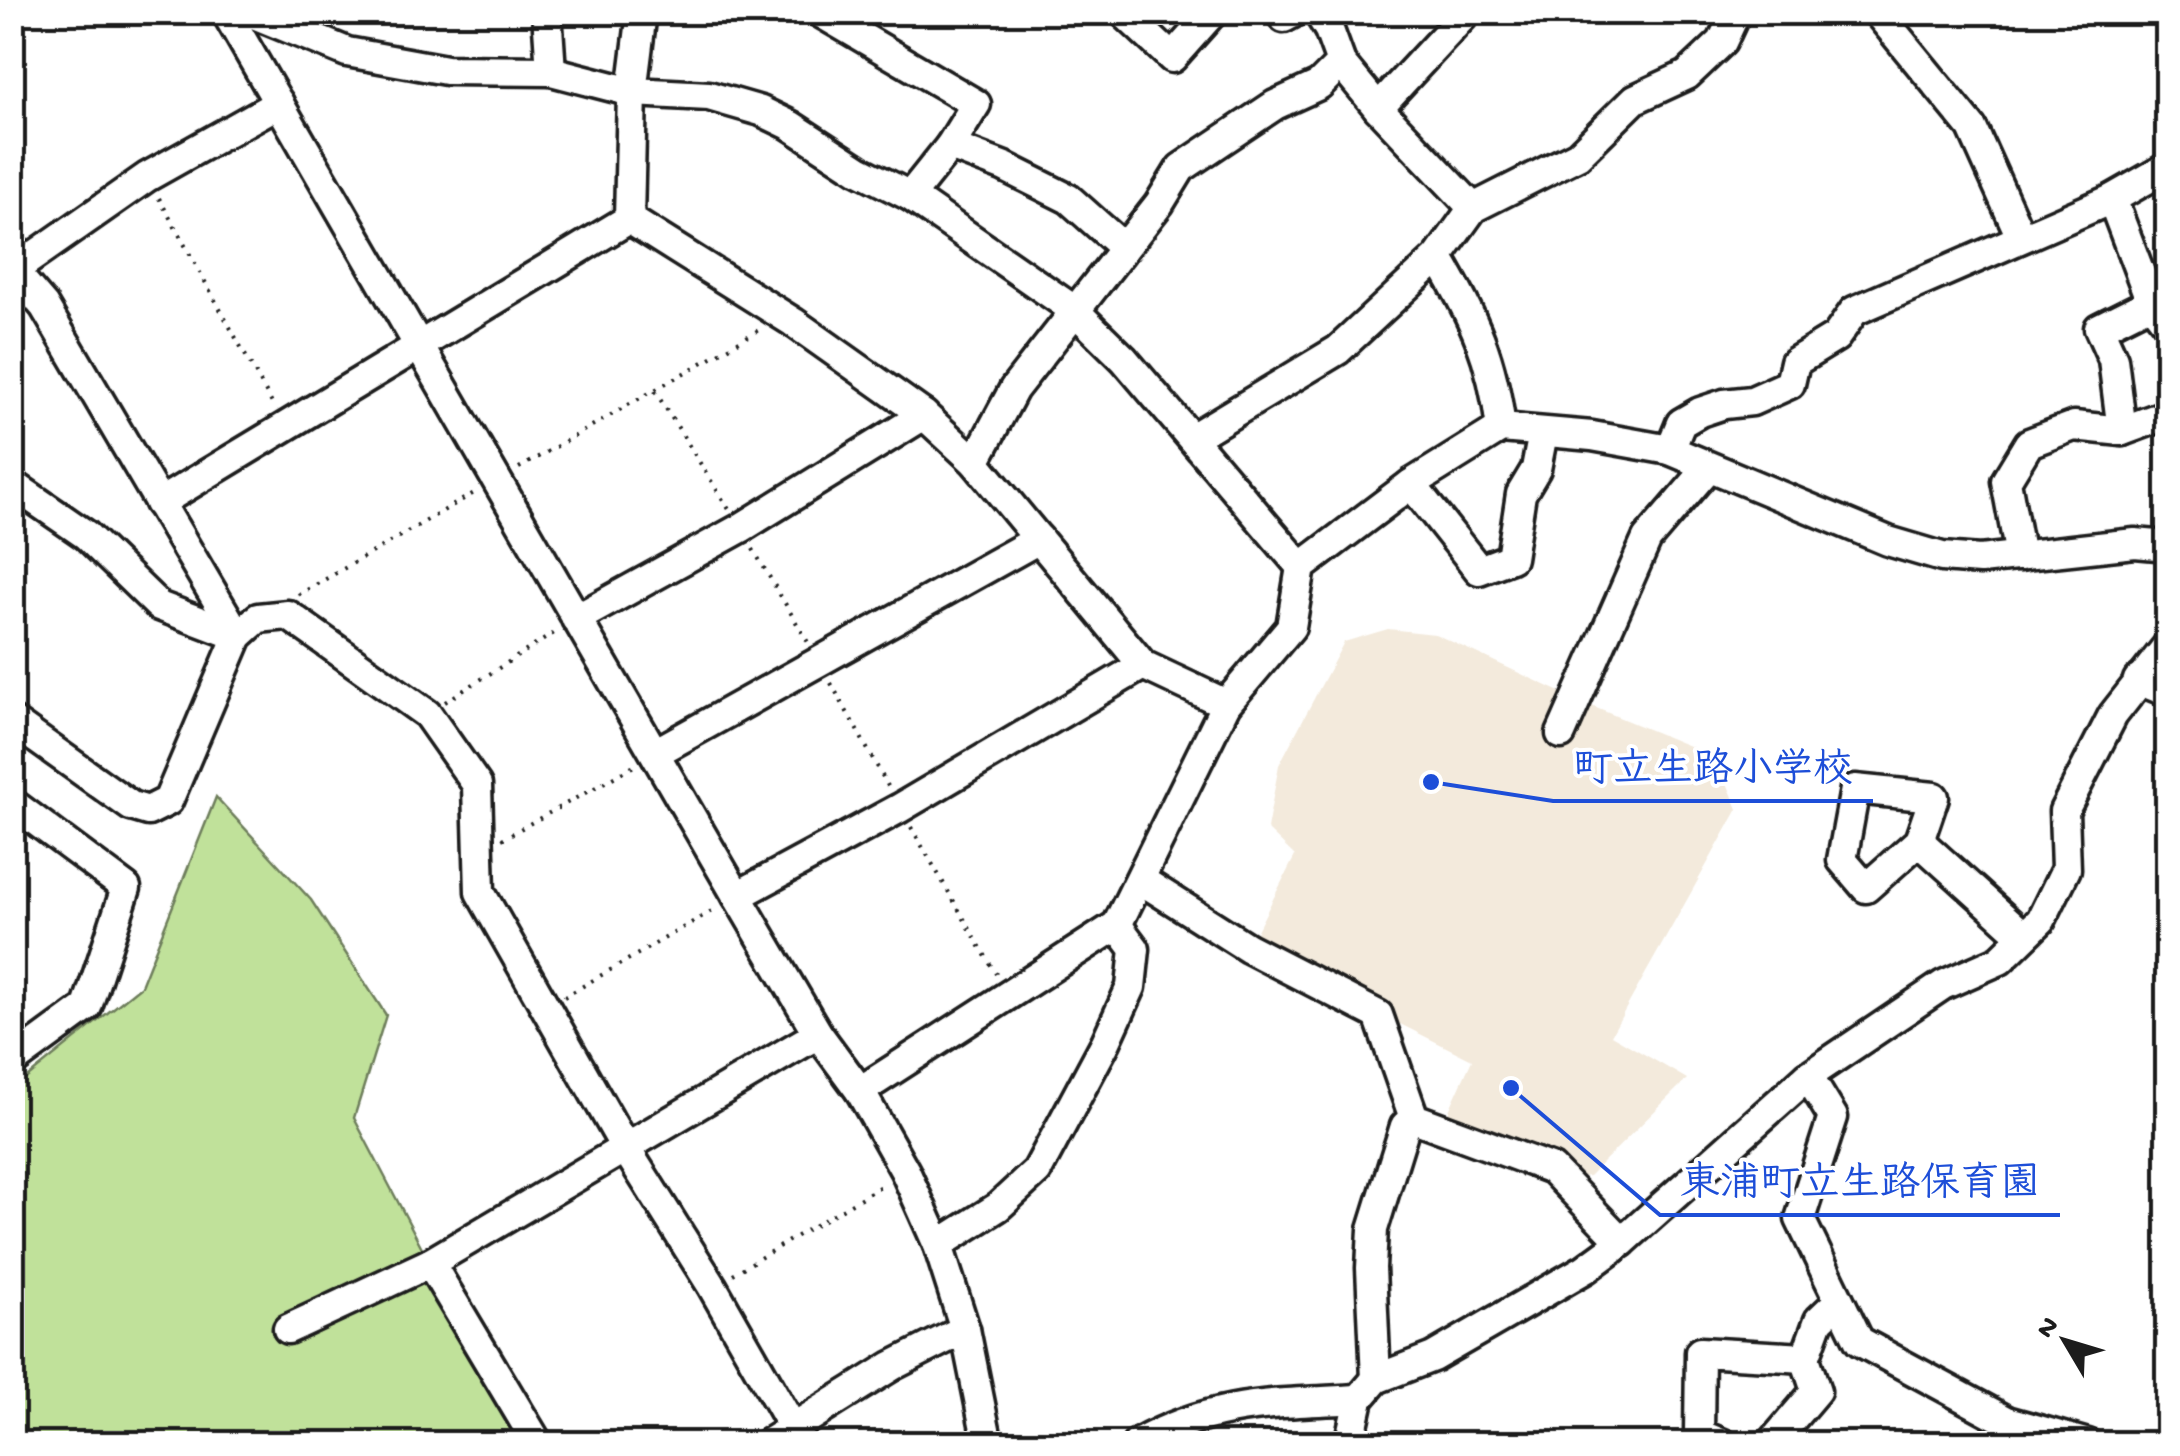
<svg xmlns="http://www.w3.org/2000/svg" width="2180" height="1456" font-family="'Gochi Hand','Klee One',sans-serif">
<rect width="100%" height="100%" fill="#fff"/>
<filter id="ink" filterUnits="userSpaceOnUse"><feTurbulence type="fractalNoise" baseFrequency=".01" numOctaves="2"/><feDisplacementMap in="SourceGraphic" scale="20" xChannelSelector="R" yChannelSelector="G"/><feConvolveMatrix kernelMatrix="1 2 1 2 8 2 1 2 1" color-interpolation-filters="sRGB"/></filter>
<g filter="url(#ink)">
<path fill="#f3eadc" d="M 1388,629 L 1435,634 L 1584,703 L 1716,757 L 1738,809 L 1611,1035 L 1687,1079 L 1589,1176 L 1572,1178 L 1441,1128 L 1472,1060 L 1248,948 L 1295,856 L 1267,829 L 1279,765 L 1344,642 Z"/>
<path fill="#c0e19a" stroke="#6e7e5b" stroke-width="2.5" d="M 216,797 L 311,900 L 386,1015 L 354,1118 L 430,1263 L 538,1443 L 13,1444 L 13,1089 L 141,986 Z"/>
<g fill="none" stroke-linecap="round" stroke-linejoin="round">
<defs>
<g id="minor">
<path d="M 226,12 L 737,896 L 818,1034 L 860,1091 L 905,1171 L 938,1245 L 965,1329 L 988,1444"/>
<path d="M 249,12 L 347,52 L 446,70 L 551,71 L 632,92 L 709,96 L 761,111 L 790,125 L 859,170 L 910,196 L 1074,310 L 1124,359 L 1301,567"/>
<path d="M 547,12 L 551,71"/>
<path d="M 819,12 L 976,104 L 950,146"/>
<path d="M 1123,12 L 1172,58 L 1213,12"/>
<path d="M 1280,12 L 1284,18 L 1295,12"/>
<path d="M 1318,12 L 1329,30 L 1341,63 L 1378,108 L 1473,208"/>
<path d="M 1877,12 L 1972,128 L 2021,237"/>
<path d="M 1378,108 L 1467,12"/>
<path d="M 910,196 L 950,146 L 1005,167 L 1069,199 L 1124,248"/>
<path d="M 2112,199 L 2151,302"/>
<path d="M 629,219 L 793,322 L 924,415 L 975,462 L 1143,665 L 1226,704"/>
<path d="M 629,219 L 632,92 L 642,12"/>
<path d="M 1438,257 C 1474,318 1492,357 1501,428"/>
<path d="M 12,269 L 44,306 L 238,636"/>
<path d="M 14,270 L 147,177 L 279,103"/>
<path d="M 2122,431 L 2113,359 L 2099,328 L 2151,302 L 2168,324"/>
<path d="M 1192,438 L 1338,350 L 1438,257 L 1473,208 L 1578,155 L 1635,99 L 1687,75 L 1722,42 L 1736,12"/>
<path d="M 1670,450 L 1681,423 L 1700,412 L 1724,404 L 1752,401 L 1790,384 L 1795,362 L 1836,337 L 1854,311 L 2112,199 L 2168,167"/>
<path d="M 975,462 L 1014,389 L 1159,204 L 1181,168 L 1275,105 L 1319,85 L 1341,63"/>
<path d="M 12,484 L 86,535 L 159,606 L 238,636"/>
<path d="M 1411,484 L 1479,570 L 1511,558 L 1521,494 L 1536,469 L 1543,433"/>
<path d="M 159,503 L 629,219"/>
<path d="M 2020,556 L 2006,481 L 2029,443 L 2074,426 L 2122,431 L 2168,414"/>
<path d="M 576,619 L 741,528 L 924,415"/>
<path d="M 2138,680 L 2168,692"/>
<path d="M 12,721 L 131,806 L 148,811 L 168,801 L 238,636 L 258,618 L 288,615 L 427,714 L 477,785 L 480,892 L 626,1149 L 712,1286 L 802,1444"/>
<path d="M 1561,734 L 1647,539 L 1709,467"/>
<path d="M 655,753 L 1039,539"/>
<path d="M 12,803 L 126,888 L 87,1007 L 12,1062"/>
<path d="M 1919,841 L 1866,888 L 1842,860 L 1855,789 L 1934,797 L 1919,841 L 2023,935"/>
<path d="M 1141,880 L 1248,948 L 1378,1015 L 1414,1118 L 1552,1169 L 1622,1242"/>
<path d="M 737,896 L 900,808 L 1143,665"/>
<path d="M 1808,1076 L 1833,1117 L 1800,1219 L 1859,1341 L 2007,1421 L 2088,1444"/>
<path d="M 860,1091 L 1117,925 L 1226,704 L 1291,627 L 1301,567 L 1411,484 L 1501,428 L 1592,436 L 1670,450 L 1888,541 L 1942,557 L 1980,560 L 2135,543 L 2168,546"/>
<path d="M 938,1245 L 998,1207 L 1037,1171 L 1106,1042 L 1131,987 L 1135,949 L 1117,925"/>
<path d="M 288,1329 L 430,1263"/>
<path d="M 1376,1379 L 1371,1268 L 1373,1229 L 1405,1126 L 1414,1118"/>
<path d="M 538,1444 L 430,1263 L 818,1034"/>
<path d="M 767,1444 L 892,1366 L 965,1329"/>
<path d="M 1137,1444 C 1216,1401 1272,1404 1359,1399"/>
<path d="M 1349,1444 L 1359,1399 L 1376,1379 L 1433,1357 L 1585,1269 L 1622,1242 L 1808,1076 L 1943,985 L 2000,960 L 2041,920 L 2066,869 L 2064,811 L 2113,715 L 2168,645"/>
<path d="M 1723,1444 L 1699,1434 L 1700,1352 L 1805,1358"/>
<path d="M 1771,1444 L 1816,1391 L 1805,1358 L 1819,1320 L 1839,1301"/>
</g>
</defs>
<use href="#minor" stroke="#1c1c1c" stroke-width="35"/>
<g stroke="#1c1c1c" stroke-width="4" stroke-dasharray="2.5 8" stroke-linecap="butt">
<path d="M 159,198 L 275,409"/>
<path d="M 655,391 L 730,511"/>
<path d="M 519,468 L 762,328"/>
<path d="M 753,549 L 809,644"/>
<path d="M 298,595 L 476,492"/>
<path d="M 831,683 L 889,788"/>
<path d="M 445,702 L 559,630"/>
<path d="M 911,827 L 996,974"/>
<path d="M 502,839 L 634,766"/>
<path d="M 564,997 L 715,909"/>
<path d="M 733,1274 L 884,1184"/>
</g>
<use href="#minor" stroke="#fff" stroke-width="28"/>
</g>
</g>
<path fill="none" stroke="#1d4ed8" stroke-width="4" d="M1431 782L1553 801H1873M1511 1088L1660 1215H2060"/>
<g fill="#1d4ed8" stroke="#fff" stroke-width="4">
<circle cx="1431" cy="782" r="10"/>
<circle cx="1511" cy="1088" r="10"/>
</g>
<g font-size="40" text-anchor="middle" font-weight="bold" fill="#1d4ed8" stroke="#fff" stroke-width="8" stroke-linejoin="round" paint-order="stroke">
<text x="1713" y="780">町立生路小学校</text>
<text x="1860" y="1194">東浦町立生路保育園</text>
</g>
<rect width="2180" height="1456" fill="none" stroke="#fff" stroke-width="50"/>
<rect x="25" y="25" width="2130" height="1406" fill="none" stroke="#1c1c1c" stroke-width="4" filter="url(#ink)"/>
<g transform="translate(2065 1341) rotate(308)" stroke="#ffffff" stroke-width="8" paint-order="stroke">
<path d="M0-8L18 38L0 25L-18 38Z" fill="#1c1c1c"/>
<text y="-15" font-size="28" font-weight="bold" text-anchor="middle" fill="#1c1c1c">N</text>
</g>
</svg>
